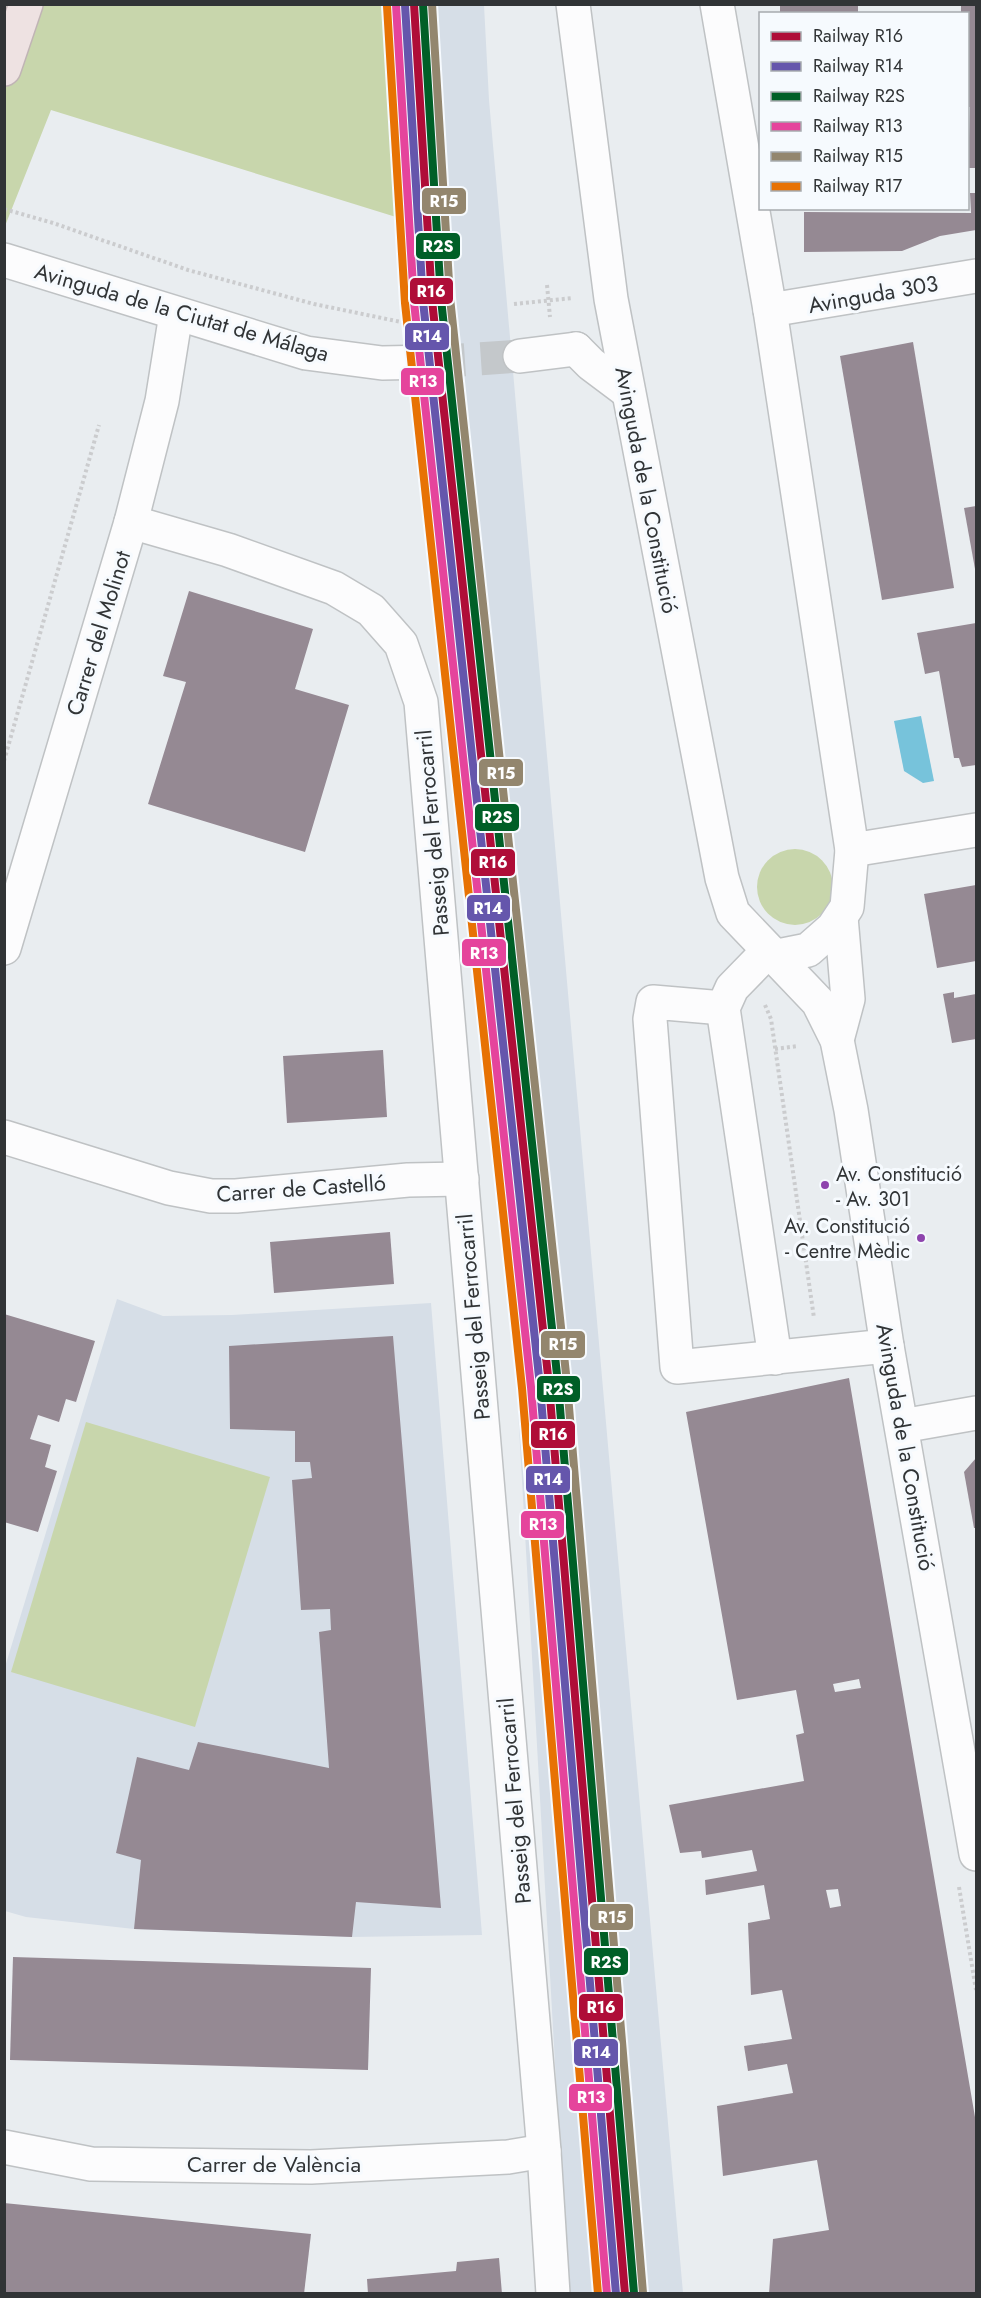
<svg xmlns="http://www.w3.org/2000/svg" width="981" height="2298" font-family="Jost,sans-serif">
<rect width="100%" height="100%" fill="#e9edf0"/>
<g fill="#d6dee7">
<path d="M 404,5 L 484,5 L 489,100 L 683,2293 L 568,2293 L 514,1339 L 432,415 Z"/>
<path d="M 117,1299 L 163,1316 L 232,1315 L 431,1303 L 482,1935 L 352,1937 L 134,1929 L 26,1917 L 5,1911 L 5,1667 Z"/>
</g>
<g fill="#c8d6ac">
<path d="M 5,5 L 386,5 L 396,217 L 51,110 L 5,226 Z"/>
<circle cx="795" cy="887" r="38"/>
<path d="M 86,1422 L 270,1477 L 195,1727 L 11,1672 Z"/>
</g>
<path fill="#77c3db" d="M 921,716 L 934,781 L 923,783 L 904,771 L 894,721 Z"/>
<g fill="#958993" fill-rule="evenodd">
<rect x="780" y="4" width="78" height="10"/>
<path d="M 961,4 L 976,4 L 976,168 L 968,168 L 970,107 L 968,107 L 968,14 L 961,14 Z"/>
<path d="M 970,193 L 976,193 L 976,230 L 940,236 L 902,251 L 804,252 L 804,212 L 971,213 Z"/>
<path d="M 913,342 L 954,588 L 882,600 L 840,356 Z"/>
<path d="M 976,506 L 976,569 L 975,569 L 964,508 Z"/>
<path d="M 189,591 L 313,629 L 295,689 L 349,705 L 305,852 L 148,804 L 186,682 L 163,676 Z"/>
<path d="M 976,623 L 976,765 L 962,767 L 959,758 L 954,758 L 939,671 L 925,674 L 917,633 Z"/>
<path d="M 976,885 L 976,961 L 937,968 L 924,894 Z"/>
<path d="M 954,992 L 954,998 L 976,994 L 976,1039 L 952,1043 L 943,994 Z"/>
<path d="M 383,1050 L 387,1117 L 287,1123 L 283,1056 Z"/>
<path d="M 390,1232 L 394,1284 L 274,1293 L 270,1242 Z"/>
<path d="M 4,1314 L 95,1341 L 76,1402 L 66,1399 L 59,1422 L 38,1415 L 30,1439 L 51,1445 L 45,1467 L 57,1471 L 38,1532 L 4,1522 Z"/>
<path d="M 393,1336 L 441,1908 L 356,1902 L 352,1937 L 134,1929 L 141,1860 L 116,1853 L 137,1757 L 189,1770 L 198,1742 L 329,1768 L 319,1632 L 331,1630 L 330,1609 L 301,1610 L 292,1480 L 312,1478 L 310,1462 L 295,1462 L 295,1431 L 230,1429 L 229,1346 Z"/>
<path d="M 849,1378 L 976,2123 L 976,2294 L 769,2294 L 773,2239 L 829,2230 L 817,2160 L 723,2176 L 717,2106 L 793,2093 L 787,2064 L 748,2071 L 744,2046 L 792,2039 L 782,1990 L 751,1995 L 748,1923 L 770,1919 L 764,1885 L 706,1895 L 705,1880 L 757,1871 L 752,1850 L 702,1858 L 701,1851 L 680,1853 L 669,1805 L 804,1781 L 796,1735 L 804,1733 L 796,1690 L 737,1700 L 686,1412 ZM 859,1679 L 861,1688 L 835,1692 L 833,1684 ZM 838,1889 L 841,1906 L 830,1908 L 826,1890 Z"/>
<path d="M 976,1458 L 976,1528 L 974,1528 L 964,1472 Z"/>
<path d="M 13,1957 L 371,1968 L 368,2070 L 10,2060 Z"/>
<path d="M 4,2203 L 311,2234 L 304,2294 L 4,2294 Z"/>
<path d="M 499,2258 L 502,2294 L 368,2294 L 367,2279 L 456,2271 L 457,2262 Z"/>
</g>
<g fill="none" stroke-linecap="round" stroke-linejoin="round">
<path stroke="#c4c8cb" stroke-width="33" stroke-dasharray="33 16" stroke-linecap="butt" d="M 432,362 L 520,356"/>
<defs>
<g id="minor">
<path d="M 573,4 L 611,299 L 722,878 L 733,913 L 818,1002 L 837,1040 L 851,1110 L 887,1346 L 976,1854"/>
<path d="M 717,4 L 770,310 L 852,850 L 847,907 L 833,928 L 808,950 L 773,957"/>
<path d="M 4,260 L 306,353 L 382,363 L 432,362"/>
<path d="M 770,310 L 976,276"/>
<path d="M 576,349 L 591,364 L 627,391"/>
<path d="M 520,356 L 576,349"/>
<path d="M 131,522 L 228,550 L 334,588 L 371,610 L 401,644 L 421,702 L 544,2151 L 553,2294"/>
<path d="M 852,850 L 976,830"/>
<path d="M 4,948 L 131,522 L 162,401 L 176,314"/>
<path d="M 768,951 L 732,988 L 723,1008 L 775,1358"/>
<path d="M 723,1008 L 653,1002 L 650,1019 L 677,1367 L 887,1346"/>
<path d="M 837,1040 L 848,999 L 841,917"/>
<path d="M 4,1137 L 169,1188 L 211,1196 L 236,1196 L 408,1180 L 462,1179"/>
<path d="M 902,1426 L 976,1413"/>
<path d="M 4,2147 L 91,2164 L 311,2167 L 508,2157 L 544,2151"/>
</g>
<path id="highway" d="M 4,69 L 26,4"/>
</defs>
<use href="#minor" stroke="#bfc2c4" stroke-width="36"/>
<use href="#highway" stroke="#c0b4b5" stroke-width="36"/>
<g stroke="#cbccce" stroke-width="4" stroke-dasharray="3 3" stroke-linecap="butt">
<path d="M 4,209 L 53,223 L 188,270 L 314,304 L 406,323"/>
<path d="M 547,285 L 550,317"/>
<path d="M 514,304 L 573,298"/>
<path d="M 4,761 L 99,425"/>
<path d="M 765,1005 L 771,1019 L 814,1318"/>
<path d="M 775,1049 L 798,1046"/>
<path d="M 959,1887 L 976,1990"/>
</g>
<use href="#minor" stroke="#fcfcfd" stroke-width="33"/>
<use href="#highway" stroke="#eee2e2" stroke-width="33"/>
<defs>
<path id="rail-1" d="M 414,4 L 432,300 L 549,1385 L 625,2294"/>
<path id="rail-2" d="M 405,5 L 423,301 L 540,1386 L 616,2294"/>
<path id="rail-3" d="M 423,4 L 441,299 L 558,1384 L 634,2293"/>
<path id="rail-4" d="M 396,5 L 414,302 L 531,1387 L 607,2294"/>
<path id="rail-5" d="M 432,4 L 450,298 L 567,1383 L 643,2293"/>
<path id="rail-6" d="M 387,6 L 405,303 L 522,1388 L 598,2294"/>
</defs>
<use href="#rail-1" stroke="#f6fafe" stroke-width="12"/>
<use href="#rail-2" stroke="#f6fafe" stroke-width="12"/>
<use href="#rail-3" stroke="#f6fafe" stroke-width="12"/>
<use href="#rail-4" stroke="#f6fafe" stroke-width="12"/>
<use href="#rail-5" stroke="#f6fafe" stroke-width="12"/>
<use href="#rail-6" stroke="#f6fafe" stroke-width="12"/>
<use href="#rail-1" stroke="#af0d38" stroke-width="8"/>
<use href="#rail-2" stroke="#6556ac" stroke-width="8"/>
<use href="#rail-3" stroke="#005f27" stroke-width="8"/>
<use href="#rail-4" stroke="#e5449c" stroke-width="8"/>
<use href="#rail-5" stroke="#93866e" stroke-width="8"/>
<use href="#rail-6" stroke="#e77204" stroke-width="8"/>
</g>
<g fill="#8e44ad" stroke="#f6fafe" stroke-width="2">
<circle cx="825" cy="1185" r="5"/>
<circle cx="921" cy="1238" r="5"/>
</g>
<g text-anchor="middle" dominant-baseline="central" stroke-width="6" stroke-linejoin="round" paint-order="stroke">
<g font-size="20" fill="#313436" stroke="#f6fafe" text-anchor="start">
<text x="836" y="1174">Av. Constitució<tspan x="836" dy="25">- Av. 301</tspan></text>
<text x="910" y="1226" text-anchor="end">Av. Constitució<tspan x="910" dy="25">- Centre Mèdic</tspan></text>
</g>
<g font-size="22" fill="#313436" stroke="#f6fafe">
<text transform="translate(873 294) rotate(-10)">Avinguda 303</text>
<text transform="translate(182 312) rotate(16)">Avinguda de la Ciutat de Málaga</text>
<text transform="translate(647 490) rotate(79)">Avinguda de la Constitució</text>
<text transform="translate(98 633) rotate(-73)">Carrer del Molinot</text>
<text transform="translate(432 833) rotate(-95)">Passeig del Ferrocarril</text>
<text transform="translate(301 1188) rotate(-4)">Carrer de Castelló</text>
<text transform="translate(473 1317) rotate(-95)">Passeig del Ferrocarril</text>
<text transform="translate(906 1447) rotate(80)">Avinguda de la Constitució</text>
<text transform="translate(514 1801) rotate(-95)">Passeig del Ferrocarril</text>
<text x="274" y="2164">Carrer de València</text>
</g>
</g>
<g stroke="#f6fafe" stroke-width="2">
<rect x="421" y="187" width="46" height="28" rx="6" fill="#93866e"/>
<rect x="415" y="232" width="46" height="28" rx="6" fill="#005f27"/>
<rect x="409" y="277" width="45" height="28" rx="6" fill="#af0d38"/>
<rect x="404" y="322" width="46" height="29" rx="6" fill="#6556ac"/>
<rect x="400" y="367" width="45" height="29" rx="6" fill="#e5449c"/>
<rect x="478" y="758" width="46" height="29" rx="6" fill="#93866e"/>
<rect x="474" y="803" width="46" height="29" rx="6" fill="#005f27"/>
<rect x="470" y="848" width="46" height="29" rx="6" fill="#af0d38"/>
<rect x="466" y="894" width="45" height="28" rx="6" fill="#6556ac"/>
<rect x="461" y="938" width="46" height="29" rx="6" fill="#e5449c"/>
<rect x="540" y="1330" width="46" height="29" rx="6" fill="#93866e"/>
<rect x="536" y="1375" width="45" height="28" rx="6" fill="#005f27"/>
<rect x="530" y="1420" width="46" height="29" rx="6" fill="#af0d38"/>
<rect x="525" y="1465" width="46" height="29" rx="6" fill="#6556ac"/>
<rect x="520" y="1510" width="45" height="29" rx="6" fill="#e5449c"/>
<rect x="589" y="1903" width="45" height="28" rx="6" fill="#93866e"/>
<rect x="583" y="1947" width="46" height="29" rx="6" fill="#005f27"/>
<rect x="578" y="1993" width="46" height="29" rx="6" fill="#af0d38"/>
<rect x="573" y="2038" width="46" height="29" rx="6" fill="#6556ac"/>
<rect x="568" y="2083" width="45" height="29" rx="6" fill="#e5449c"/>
</g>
<g font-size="16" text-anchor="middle" font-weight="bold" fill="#fff">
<text x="444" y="207">R15</text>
<text x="438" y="252">R2S</text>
<text x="431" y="297">R16</text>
<text x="427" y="342">R14</text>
<text x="423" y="387">R13</text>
<text x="501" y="779">R15</text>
<text x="497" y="823">R2S</text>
<text x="493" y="868">R16</text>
<text x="488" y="914">R14</text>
<text x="484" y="959">R13</text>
<text x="563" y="1350">R15</text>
<text x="558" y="1395">R2S</text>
<text x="553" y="1440">R16</text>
<text x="548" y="1485">R14</text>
<text x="543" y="1530">R13</text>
<text x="612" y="1923">R15</text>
<text x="606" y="1968">R2S</text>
<text x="601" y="2013">R16</text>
<text x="596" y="2058">R14</text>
<text x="591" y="2103">R13</text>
</g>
<rect width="981" height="2298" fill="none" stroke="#313436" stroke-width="12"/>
<rect x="759" y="12" width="210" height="198" fill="#f6fafe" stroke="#a7abae" stroke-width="1.5"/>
<rect x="771" y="32" width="30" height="9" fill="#af0d38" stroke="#a7abae" stroke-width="1.5"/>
<text x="813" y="42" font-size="18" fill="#313436">Railway R16</text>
<rect x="771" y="62" width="30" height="9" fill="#6556ac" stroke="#a7abae" stroke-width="1.5"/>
<text x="813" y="72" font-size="18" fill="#313436">Railway R14</text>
<rect x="771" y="92" width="30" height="9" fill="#005f27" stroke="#a7abae" stroke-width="1.5"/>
<text x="813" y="102" font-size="18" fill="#313436">Railway R2S</text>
<rect x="771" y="122" width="30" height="9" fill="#e5449c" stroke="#a7abae" stroke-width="1.5"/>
<text x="813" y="132" font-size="18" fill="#313436">Railway R13</text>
<rect x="771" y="152" width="30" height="9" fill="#93866e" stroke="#a7abae" stroke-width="1.5"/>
<text x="813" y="162" font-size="18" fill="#313436">Railway R15</text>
<rect x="771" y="182" width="30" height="9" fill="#e77204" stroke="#a7abae" stroke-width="1.5"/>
<text x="813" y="192" font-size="18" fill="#313436">Railway R17</text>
</svg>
